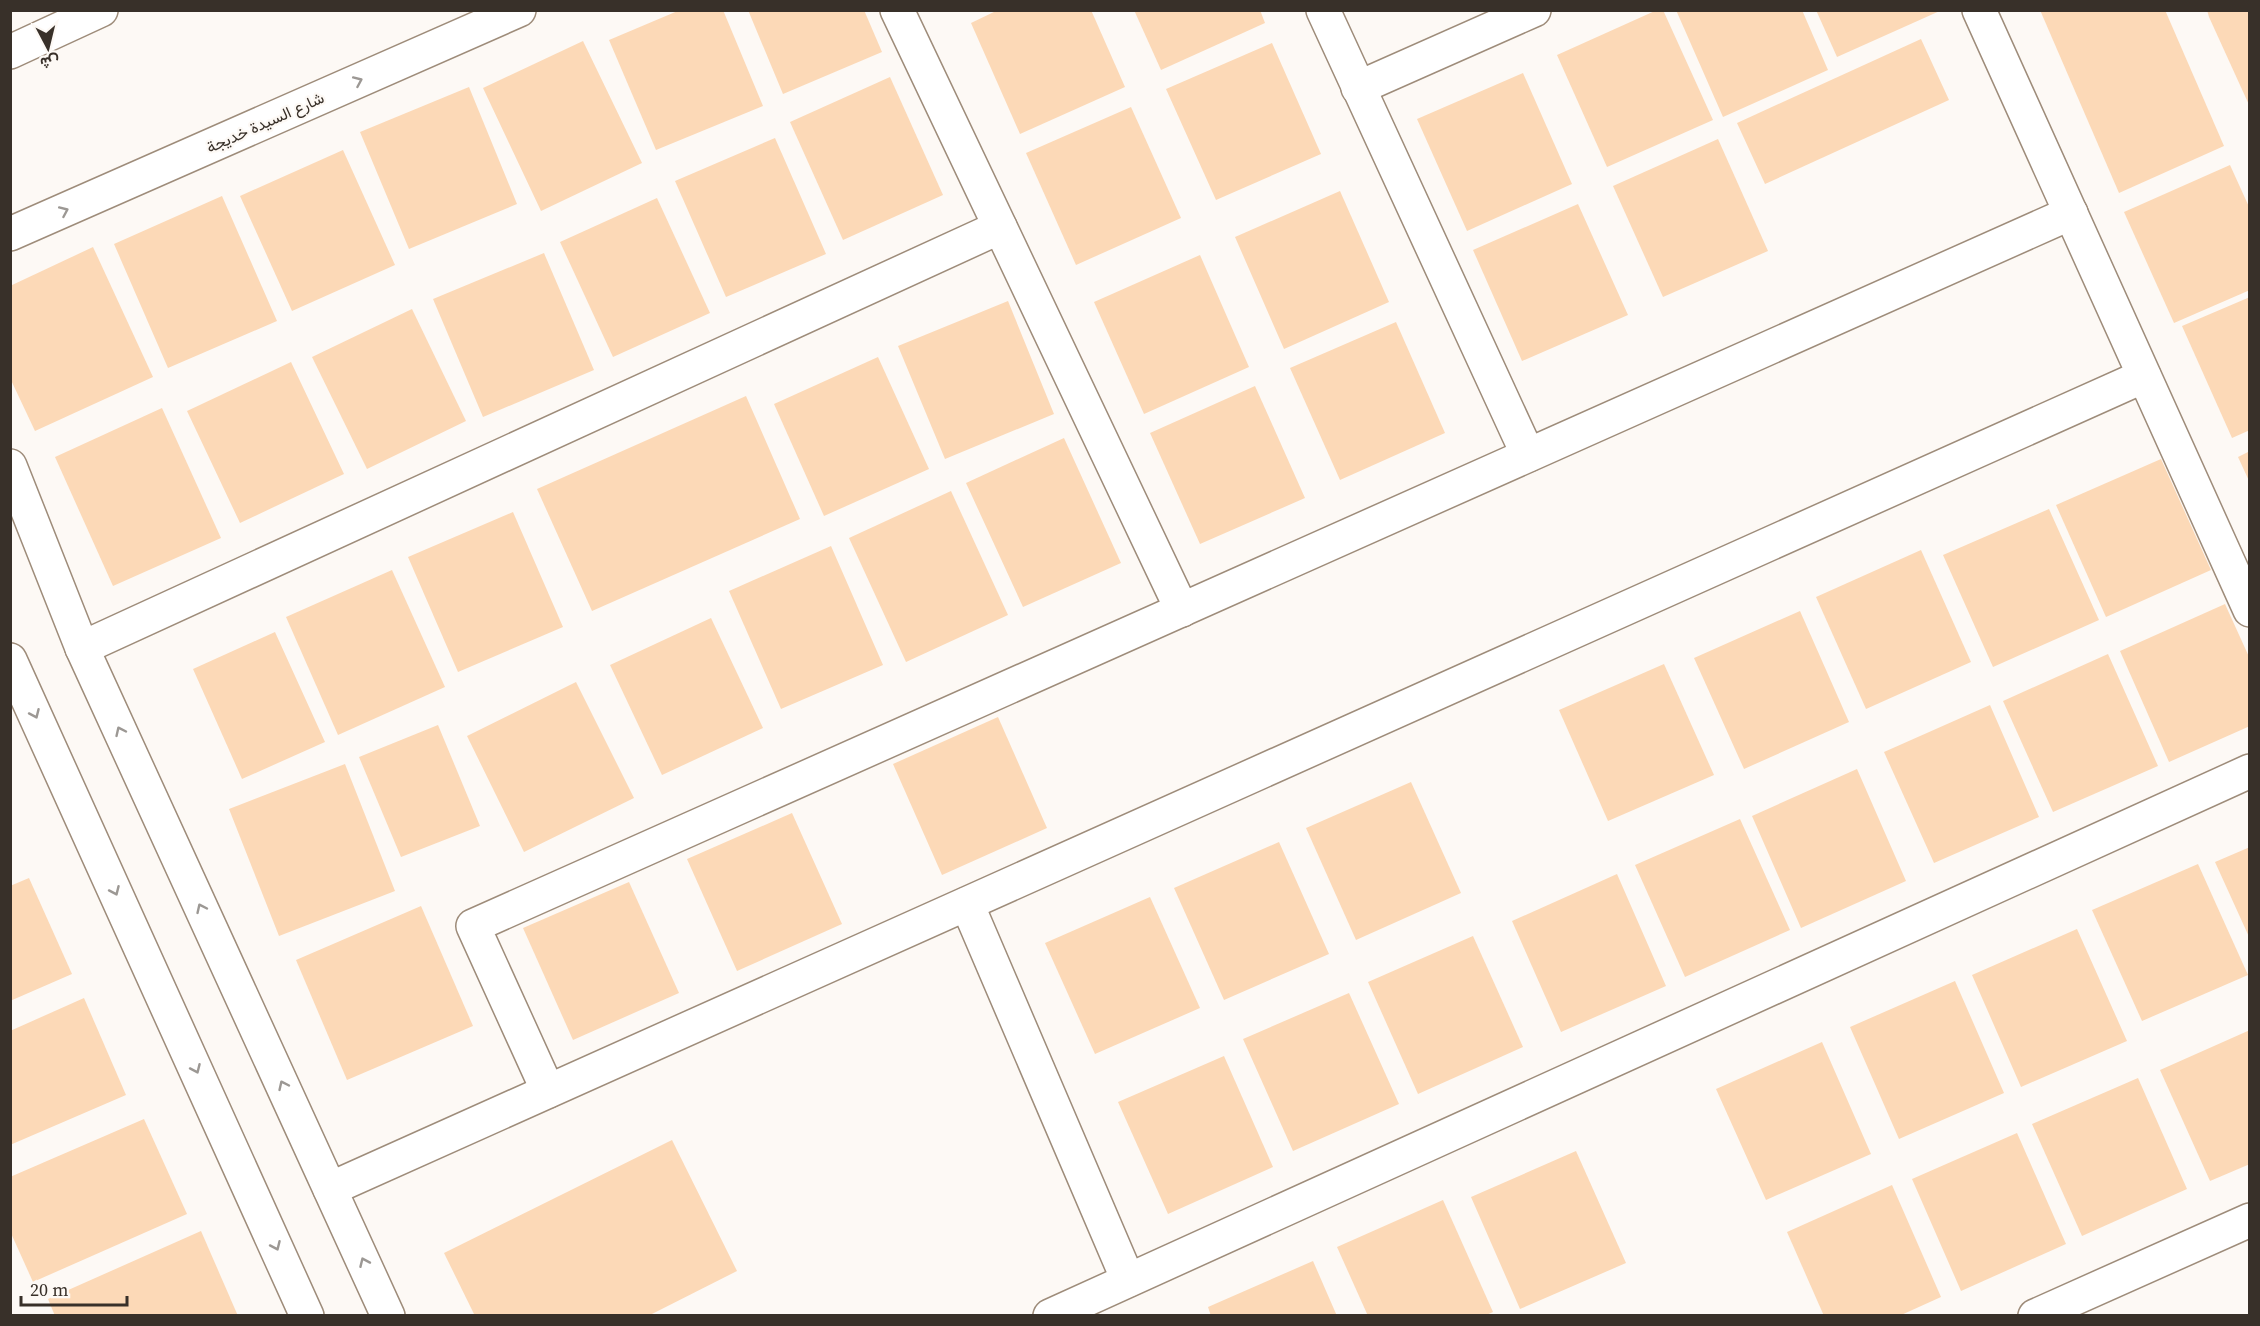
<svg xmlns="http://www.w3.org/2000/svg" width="2260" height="1326" font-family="'Source Serif 4',Vazirmatn,serif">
<rect width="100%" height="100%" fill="#fdf9f5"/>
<g fill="#fcd9b7">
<path d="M 680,10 L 723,10 L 763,106 L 656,150 L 609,40 Z"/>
<path d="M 748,10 L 864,10 L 882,52 L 783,94 Z"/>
<path d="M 998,10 L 1091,10 L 1125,87 L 1020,134 L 971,23 Z"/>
<path d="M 1134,10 L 1260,10 L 1265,23 L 1161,70 Z"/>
<path d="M 1657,10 L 1663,10 L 1713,120 L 1607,167 L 1557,55 Z"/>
<path d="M 1676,10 L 1802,10 L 1828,70 L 1723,117 Z"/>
<path d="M 1816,10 L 1942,10 L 1837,57 Z"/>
<path d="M 2040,10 L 2165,10 L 2224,146 L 2119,193 Z"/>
<path d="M 2207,10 L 2250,10 L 2250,107 L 2209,17 Z"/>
<path d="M 1921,39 L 1949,100 L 1765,184 L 1737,123 Z"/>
<path d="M 583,41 L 642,163 L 541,211 L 483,88 Z"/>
<path d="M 1272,43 L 1321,154 L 1216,200 L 1166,89 Z"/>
<path d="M 1523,73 L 1572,184 L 1467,231 L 1417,119 Z"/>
<path d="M 890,77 L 943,195 L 843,240 L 790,122 Z"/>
<path d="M 469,87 L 517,204 L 409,249 L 360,132 Z"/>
<path d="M 1131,107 L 1181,218 L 1076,265 L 1026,153 Z"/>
<path d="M 775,138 L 826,254 L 726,297 L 675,181 Z"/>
<path d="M 1718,139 L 1768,251 L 1663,297 L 1613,186 Z"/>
<path d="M 343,150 L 395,265 L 292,311 L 240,196 Z"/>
<path d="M 2230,165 L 2250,209 L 2250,290 L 2174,323 L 2124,212 Z"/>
<path d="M 1340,191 L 1389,302 L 1284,349 L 1235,237 Z"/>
<path d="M 222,196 L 277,321 L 168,368 L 114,244 Z"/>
<path d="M 657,198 L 710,313 L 613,357 L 560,242 Z"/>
<path d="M 1578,204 L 1628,315 L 1522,361 L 1473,250 Z"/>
<path d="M 93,247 L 153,377 L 35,431 L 10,378 L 10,286 Z"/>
<path d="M 544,253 L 594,370 L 483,417 L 433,299 Z"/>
<path d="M 1200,255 L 1249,367 L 1144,414 L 1094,302 Z"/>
<path d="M 2250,297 L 2250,430 L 2232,438 L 2182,326 Z"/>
<path d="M 1008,301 L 1054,414 L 945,459 L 898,346 Z"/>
<path d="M 412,309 L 466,421 L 367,469 L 312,357 Z"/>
<path d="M 1396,322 L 1445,433 L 1340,480 L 1290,368 Z"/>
<path d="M 878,357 L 929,469 L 824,516 L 774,404 Z"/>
<path d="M 291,362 L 344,474 L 240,523 L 187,411 Z"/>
<path d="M 1255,386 L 1305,498 L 1200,544 L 1150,433 Z"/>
<path d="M 746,396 L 800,519 L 592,611 L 537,489 Z"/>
<path d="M 162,408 L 221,538 L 113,586 L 55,457 Z"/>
<path d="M 1064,438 L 1121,563 L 1023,607 L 966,483 Z"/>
<path d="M 2250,451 L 2250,483 L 2238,457 Z"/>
<path d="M 2161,459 L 2211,570 L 2106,617 L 2056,505 Z"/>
<path d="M 951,491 L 1008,615 L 906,662 L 849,538 Z"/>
<path d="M 2049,509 L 2099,620 L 1993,667 L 1943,555 Z"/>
<path d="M 513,512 L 563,627 L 458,672 L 408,557 Z"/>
<path d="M 831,546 L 883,665 L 781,709 L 729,591 Z"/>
<path d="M 1921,550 L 1971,662 L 1866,709 L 1816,597 Z"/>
<path d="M 392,570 L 445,687 L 338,735 L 286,617 Z"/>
<path d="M 2225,604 L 2250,659 L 2250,726 L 2169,762 L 2120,651 Z"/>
<path d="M 1800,611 L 1849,722 L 1744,769 L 1694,658 Z"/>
<path d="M 711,618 L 763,728 L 662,775 L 610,665 Z"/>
<path d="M 275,632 L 325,742 L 242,779 L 193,669 Z"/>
<path d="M 2108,654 L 2158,766 L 2053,812 L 2003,701 Z"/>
<path d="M 1664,664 L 1714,775 L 1608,821 L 1559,710 Z"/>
<path d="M 576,682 L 634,798 L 524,852 L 467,736 Z"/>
<path d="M 1990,705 L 2039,817 L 1934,863 L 1884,752 Z"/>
<path d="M 998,717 L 1047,828 L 942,875 L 893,764 Z"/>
<path d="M 438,725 L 480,826 L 401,857 L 359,757 Z"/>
<path d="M 345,764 L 395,891 L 279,936 L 229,809 Z"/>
<path d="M 1857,769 L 1906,881 L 1801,928 L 1752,816 Z"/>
<path d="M 1411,782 L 1461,893 L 1356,940 L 1306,828 Z"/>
<path d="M 792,813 L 842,924 L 737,971 L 687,859 Z"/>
<path d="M 1740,819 L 1790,930 L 1685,977 L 1635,865 Z"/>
<path d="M 1279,842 L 1329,954 L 1224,1000 L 1174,888 Z"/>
<path d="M 2250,847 L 2250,939 L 2215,862 Z"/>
<path d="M 2198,864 L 2248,975 L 2142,1021 L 2092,910 Z"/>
<path d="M 1617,874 L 1666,986 L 1561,1032 L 1512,921 Z"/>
<path d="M 29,878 L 72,974 L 10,1001 L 10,886 Z"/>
<path d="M 629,882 L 679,993 L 573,1040 L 523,928 Z"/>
<path d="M 1150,897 L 1200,1008 L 1095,1054 L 1045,943 Z"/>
<path d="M 421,906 L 473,1026 L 347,1080 L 296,960 Z"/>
<path d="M 2077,929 L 2127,1041 L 2021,1087 L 1972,975 Z"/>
<path d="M 1473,936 L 1523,1047 L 1418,1094 L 1368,982 Z"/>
<path d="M 1955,981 L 2004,1093 L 1899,1139 L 1850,1027 Z"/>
<path d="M 1349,993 L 1399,1104 L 1293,1151 L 1243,1039 Z"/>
<path d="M 84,998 L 126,1095 L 10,1145 L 10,1031 Z"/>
<path d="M 2250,1030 L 2250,1164 L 2210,1181 L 2160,1070 Z"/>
<path d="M 1822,1042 L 1871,1154 L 1766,1200 L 1716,1089 Z"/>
<path d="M 1224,1056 L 1273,1167 L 1168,1214 L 1118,1102 Z"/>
<path d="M 2138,1078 L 2187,1189 L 2082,1236 L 2032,1124 Z"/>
<path d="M 144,1119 L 187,1214 L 33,1282 L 10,1231 L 10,1177 Z"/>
<path d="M 2017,1133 L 2066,1244 L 1961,1291 L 1912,1179 Z"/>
<path d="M 672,1140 L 737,1271 L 648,1316 L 475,1316 L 444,1253 Z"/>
<path d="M 1576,1151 L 1626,1263 L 1520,1309 L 1471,1197 Z"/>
<path d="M 1892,1185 L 1941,1297 L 1899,1316 L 1824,1316 L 1787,1232 Z"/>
<path d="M 1443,1200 L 1493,1312 L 1484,1316 L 1368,1316 L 1337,1247 Z"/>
<path d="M 201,1231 L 238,1316 L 55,1316 L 48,1299 Z"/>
<path d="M 1313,1261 L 1337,1316 L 1211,1316 L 1208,1307 Z"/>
</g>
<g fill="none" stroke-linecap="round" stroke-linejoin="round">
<defs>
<g id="minor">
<path d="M 897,10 L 1182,610"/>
<path d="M 1323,10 L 1528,455"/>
<path d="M 1979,10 L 2250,610"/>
<path d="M 10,52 L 101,10"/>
<path d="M 1358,88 L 1534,10"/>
<path d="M 10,234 L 519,10"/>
<path d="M 10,466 L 82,648 L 388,1316"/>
<path d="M 82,648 L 1000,227"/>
<path d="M 10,660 L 307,1316"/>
<path d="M 967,904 L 1128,1280"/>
<path d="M 548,1091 L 473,926 L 2071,213"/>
<path d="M 330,1189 L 2144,376"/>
<path d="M 1050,1316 L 2250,771"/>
<path d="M 2035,1316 L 2250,1220"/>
</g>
</defs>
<use href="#minor" stroke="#9e8c7a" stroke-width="36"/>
<use href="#minor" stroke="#fff" stroke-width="33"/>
</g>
<defs><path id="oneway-chevron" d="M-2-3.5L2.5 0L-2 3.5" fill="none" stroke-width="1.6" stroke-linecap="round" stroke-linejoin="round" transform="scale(1.5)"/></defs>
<g stroke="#9c9894">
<use href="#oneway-chevron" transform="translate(358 81) rotate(-24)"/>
<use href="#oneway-chevron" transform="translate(64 211) rotate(-24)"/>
<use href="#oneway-chevron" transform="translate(35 714) rotate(66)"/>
<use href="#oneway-chevron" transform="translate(120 731) rotate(-115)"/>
<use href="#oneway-chevron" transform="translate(115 891) rotate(66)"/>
<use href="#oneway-chevron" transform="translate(201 908) rotate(-115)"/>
<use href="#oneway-chevron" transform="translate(196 1069) rotate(66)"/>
<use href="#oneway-chevron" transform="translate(283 1085) rotate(-115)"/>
<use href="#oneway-chevron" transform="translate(276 1246) rotate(66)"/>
<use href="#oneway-chevron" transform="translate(364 1262) rotate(-114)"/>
</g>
<g text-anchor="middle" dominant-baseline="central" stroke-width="4.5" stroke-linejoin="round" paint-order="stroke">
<g font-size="16" fill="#383029" stroke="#fdf9f5">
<text transform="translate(265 122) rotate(-24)">شارع السيدة خديجة</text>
</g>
</g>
<rect width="2260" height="1326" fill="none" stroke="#383029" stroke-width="24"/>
<g transform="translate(48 48) rotate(173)" stroke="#fdf9f5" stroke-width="4.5" paint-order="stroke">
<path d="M0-4.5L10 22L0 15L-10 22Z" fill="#383029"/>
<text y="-9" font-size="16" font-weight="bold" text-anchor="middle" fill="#383029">ش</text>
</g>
<path d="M21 1296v9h106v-9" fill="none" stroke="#383029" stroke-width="3"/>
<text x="30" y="1296" font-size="18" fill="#383029" stroke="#fdf9f5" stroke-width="4.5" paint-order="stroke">20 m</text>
</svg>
